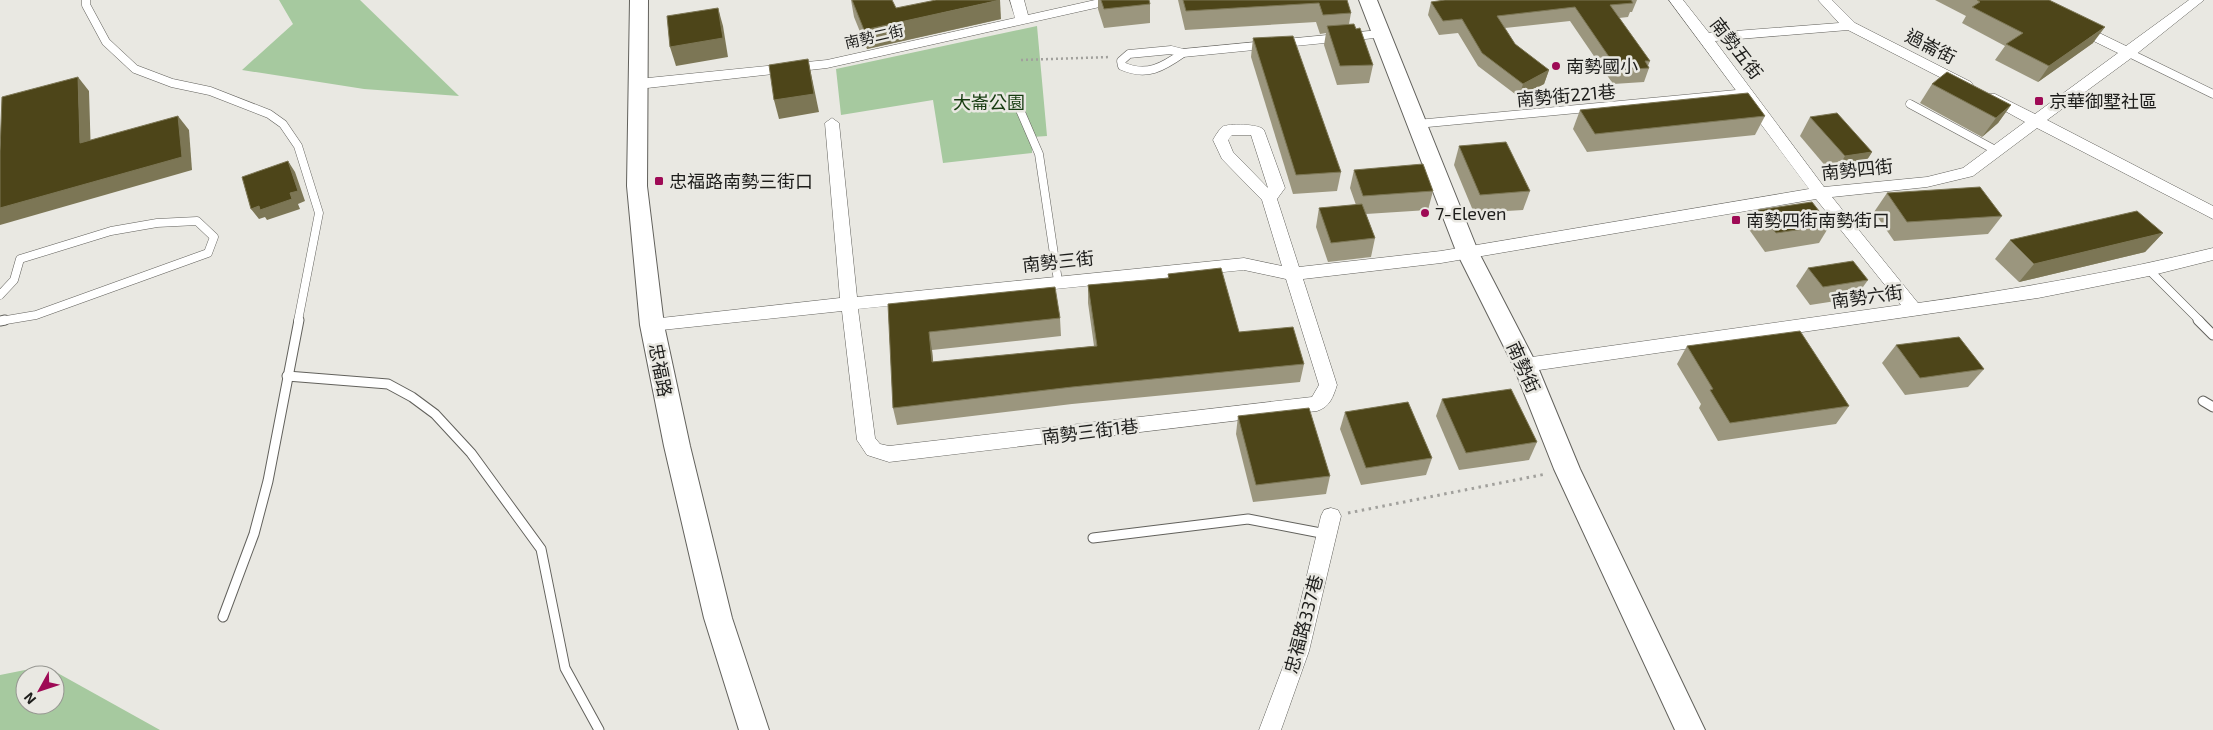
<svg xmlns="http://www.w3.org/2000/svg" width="2213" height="730" font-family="'Exo 2','Noto Sans TC',sans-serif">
<rect width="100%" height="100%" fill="#e9e8e2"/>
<g fill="#a6c99f" fill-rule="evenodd">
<path d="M 279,0 L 360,0 L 459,96 L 364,89 L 242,70 L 293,24 Z"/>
<path d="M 1037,26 L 1047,136 L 1032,137 L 1032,153 L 943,163 L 933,100 L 841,115 L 836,69 Z"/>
<path d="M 45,666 L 160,730 L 0,730 L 0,675 ZM 25,675 L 55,675 L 55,705 L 25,705 Z"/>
</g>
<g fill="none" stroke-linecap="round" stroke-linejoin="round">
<defs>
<g id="lane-far1">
<path d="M 86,0 L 86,5 L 106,42 L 135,69 L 172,83 L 210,91 L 269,114 L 283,124 L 298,146 L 319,213 L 298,321"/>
<path d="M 1171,50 L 1183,53 C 1163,67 1147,77 1122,66 L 1121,61 L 1129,54 Z"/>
<path d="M 2129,53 L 2213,94"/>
<path d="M 1014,96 L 1039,154 L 1058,281"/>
<path d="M 1910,104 L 1997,151"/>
<path d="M 1417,124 L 1747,93"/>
<path d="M 2149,270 L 2200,321"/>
<path d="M 0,295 L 14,280 L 20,259 L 111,231 L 157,223 L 197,221 L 214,237 L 208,253 L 36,315 L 0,321"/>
</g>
<g id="lane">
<path d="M 2198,320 L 2213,335"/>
<path d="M 0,321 L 5,320"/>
<path d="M 287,376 L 388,384 L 412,397 L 435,414 L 471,453 L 541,549 L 565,668 L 599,730"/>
<path d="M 2203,401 L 2213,407"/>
<path d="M 1093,538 L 1248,519 L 1326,534"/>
<path d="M 223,617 L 254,534 L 268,481 L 299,320"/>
</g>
<g id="street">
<path d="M 1010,0 L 1024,0 L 1028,15 L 1095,0 L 1120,0 L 1113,4 L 827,68 L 638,89 L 631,84 L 638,79 L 827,60 L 1015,18 Z"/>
<path d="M 1669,0 L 1683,0 L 1709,33 L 1839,23 L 1818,0 L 1832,0 L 1855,23 L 1971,82 L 1973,85 L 1971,88 L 1961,88 L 1848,30 L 1715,41 L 1824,187 L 1927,177 L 1963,168 L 2025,122 L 1985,100 L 1983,97 L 1985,94 L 1995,94 L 2035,114 L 2118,53 L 2071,30 L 2069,27 L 2071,24 L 2081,24 L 2126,46 L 2189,0 L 2204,0 L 2134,56 L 2047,120 L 2213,206 L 2213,219 L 2037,128 L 1973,176 L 1927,187 L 1832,197 L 1918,303 C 2017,289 2115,272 2213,248 L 2213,260 L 2149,276 L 2038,298 L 1525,372 L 1519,370 L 1516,365 L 1519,360 L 1525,358 L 1901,305 L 1816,199 L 1441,263 L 1303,279 L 1337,385 C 1333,397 1330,407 1317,411 L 889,462 L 867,455 L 857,440 L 842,311 L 652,331 L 646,330 L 643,325 L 646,320 L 652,319 L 840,298 L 825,123 L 832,118 L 839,123 L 857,297 L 1244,258 L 1282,266 L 1262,200 L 1222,159 L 1213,140 C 1215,136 1219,130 1222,127 C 1228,123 1260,124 1264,130 L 1285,188 L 1277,199 L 1299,267 L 1441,251 L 1809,189 ZM 1232,135 L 1251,135 L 1268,188 L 1233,152 L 1228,140 ZM 1244,270 L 1286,279 L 1319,385 L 1312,397 L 889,446 L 880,444 L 875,438 L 858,309 Z"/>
<path d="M 1380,30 L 1385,31 L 1387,34 L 1385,37 L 1183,57 L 1176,53 L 1183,49 Z"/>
<path d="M 1331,508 L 1338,510 L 1341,516 L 1309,651 L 1281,730 L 1259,730 L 1289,651 L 1321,516 L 1324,510 Z"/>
</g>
<g id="secondary">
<path d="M 630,0 L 648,0 L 647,186 L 664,325 L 690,446 L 732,618 L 769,730 L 739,730 L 704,618 L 664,446 L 640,325 L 627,186 Z"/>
<path d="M 1359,0 L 1377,0 L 1478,251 L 1537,365 L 1580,469 L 1705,730 L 1675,730 L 1554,469 L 1513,365 L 1456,251 Z"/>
</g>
</defs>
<use href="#lane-far1" stroke="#62615c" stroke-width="9"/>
<use href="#lane" stroke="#62615c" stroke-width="11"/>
<use href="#street" stroke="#62615c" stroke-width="1"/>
<use href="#secondary" stroke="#62615c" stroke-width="2"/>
<path stroke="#a1a09c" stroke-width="2.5" stroke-dasharray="2 3" stroke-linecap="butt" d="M 1021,60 L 1110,57"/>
<path stroke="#a1a09c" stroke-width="3" stroke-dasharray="2.5 4.5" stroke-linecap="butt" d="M 1348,513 L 1546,474"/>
<use href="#lane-far1" stroke="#fff" stroke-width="8"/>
<use href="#lane" stroke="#fff" stroke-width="9"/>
<use href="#street" fill="#fff" fill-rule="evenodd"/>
<use href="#secondary" fill="#fff" fill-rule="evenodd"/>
</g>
<g fill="#9b967e">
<path d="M 851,0 L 896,8 L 1001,19 L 867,49 L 854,17 Z"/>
<path d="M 1098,0 L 1149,0 L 1150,4 L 1150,23 L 1104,28 L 1098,9 Z"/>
<path d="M 1178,0 L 1347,0 L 1351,13 L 1349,24 L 1356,29 L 1373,65 L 1369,83 L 1337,85 L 1324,45 L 1326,33 L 1320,34 L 1316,22 L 1185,30 Z"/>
<path d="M 1445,0 L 1637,0 L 1632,12 L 1630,12 L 1628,17 L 1619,18 L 1650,61 L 1648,66 L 1649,68 L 1644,82 L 1613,84 L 1570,21 L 1505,28 L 1515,44 L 1549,70 L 1544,84 L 1519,97 L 1478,66 L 1458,33 L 1439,35 L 1428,15 L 1431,2 Z"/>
<path d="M 1935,0 L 2049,0 L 2093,43 L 2038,82 L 1995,60 L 2005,46 L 1962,23 L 1966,16 Z"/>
<path d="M 1253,38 L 1341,172 L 1337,191 L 1293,194 L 1251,57 Z"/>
<path d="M 1932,84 L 2011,105 L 1998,123 L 1982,137 L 1920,103 Z"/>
<path d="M 1580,110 L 1765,116 L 1755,135 L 1587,152 L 1573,129 Z"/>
<path d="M 1810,117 L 1872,152 L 1860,171 L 1833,175 L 1800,136 Z"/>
<path d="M 1459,146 L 1530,191 L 1523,210 L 1474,213 L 1454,165 Z"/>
<path d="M 1354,170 L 1433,191 L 1428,210 L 1366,214 L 1375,238 L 1371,257 L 1328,262 L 1316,227 L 1319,208 L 1356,205 L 1350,188 Z"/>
<path d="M 1887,193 L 2002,216 L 1988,234 L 1894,241 L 1874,212 Z"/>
<path d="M 1758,210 L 1830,225 L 1819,243 L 1765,252 L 1748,228 Z"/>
<path d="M 2163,233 L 2145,252 L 2019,282 L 1995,259 L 2010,240 Z"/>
<path d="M 1808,268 L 1868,280 L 1855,298 L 1810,305 L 1796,286 Z"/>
<path d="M 1168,274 L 1239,332 L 1304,364 L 1300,382 L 1072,404 L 897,425 L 893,408 L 888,304 L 1060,318 L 1061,336 L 932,350 L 933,362 L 1094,346 L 1088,303 L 1088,285 L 1168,278 Z"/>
<path d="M 1896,345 L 1984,369 L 1968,387 L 1905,395 L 1882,363 Z"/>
<path d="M 1687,346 L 1849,406 L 1836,424 L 1718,441 L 1699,408 L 1701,404 L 1677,364 Z"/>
<path d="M 1442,399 L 1537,442 L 1529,460 L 1459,470 L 1436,416 Z"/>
<path d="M 1345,412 L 1432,458 L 1426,475 L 1361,485 L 1340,429 Z"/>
<path d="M 1238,416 L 1330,476 L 1326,494 L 1253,502 L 1236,434 Z"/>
</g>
<g fill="#7c7655">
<path d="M 1000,0 L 1001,19 L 867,49 L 864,30 Z"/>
<path d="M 718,8 L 723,26 L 728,57 L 676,66 L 670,47 Z"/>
<path d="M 2105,27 L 2093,43 L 2038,82 L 2049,66 Z"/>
<path d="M 808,59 L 819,112 L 779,119 L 774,100 Z"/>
<path d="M 1549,70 L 1544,84 L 1519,97 L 1523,84 Z"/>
<path d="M 78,77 L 89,91 L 91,157 L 80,143 Z"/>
<path d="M 2011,105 L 1998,123 L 1982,137 L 1996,118 Z"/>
<path d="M 178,116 L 189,130 L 192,170 L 0,225 L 0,208 Z"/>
<path d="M 1872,152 L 1860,171 L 1833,175 L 1845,156 Z"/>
<path d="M 288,161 L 295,172 L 305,201 L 298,204 L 300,209 L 267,220 L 265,217 L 259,219 L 251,209 L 290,193 Z"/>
<path d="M 2163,233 L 2145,252 L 2019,282 L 2034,264 Z"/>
<path d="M 929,332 L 932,350 L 935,380 L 932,362 Z"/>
</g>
<g fill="#4d4519" stroke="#7c7655">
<path d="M 852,0 L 892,0 L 896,8 L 936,0 L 1000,0 L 864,30 Z"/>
<path d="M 1101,0 L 1149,0 L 1150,4 L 1104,9 Z"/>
<path d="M 1183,0 L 1347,0 L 1351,13 L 1323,15 L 1319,3 L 1186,11 Z"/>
<path d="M 1445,0 L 1631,0 L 1633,3 L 1610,5 L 1650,61 L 1645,61 L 1649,68 L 1618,70 L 1575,7 L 1497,16 L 1515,44 L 1549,70 L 1523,84 L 1482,53 L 1462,19 L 1443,21 L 1431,2 Z"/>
<path d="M 1977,0 L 2049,0 L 2105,27 L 2049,66 L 2006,44 L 2023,33 L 1972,7 L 1980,2 Z"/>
<path d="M 718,8 L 723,38 L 670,47 L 667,16 Z"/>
<path d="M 1354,24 L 1356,29 L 1360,28 L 1373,65 L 1340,66 L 1327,26 Z"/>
<path d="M 1293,36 L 1341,172 L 1296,175 L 1253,38 Z"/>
<path d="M 808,59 L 814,94 L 774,100 L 769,65 Z"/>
<path d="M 1947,72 L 2011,105 L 1996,118 L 1932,84 Z"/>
<path d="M 78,77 L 80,143 L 178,116 L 182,157 L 0,208 L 0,151 L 2,97 Z"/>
<path d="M 1748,93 L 1765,116 L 1595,134 L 1580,110 Z"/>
<path d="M 1837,113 L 1872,152 L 1845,156 L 1810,117 Z"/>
<path d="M 1506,142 L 1530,191 L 1480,195 L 1459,146 Z"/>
<path d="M 288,161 L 298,191 L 290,193 L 292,199 L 260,210 L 259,206 L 251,209 L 242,177 Z"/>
<path d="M 1423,164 L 1433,191 L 1363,196 L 1354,170 Z"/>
<path d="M 1980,187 L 2002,216 L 1907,222 L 1887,193 Z"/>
<path d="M 1812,202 L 1830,225 L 1776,233 L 1758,210 Z"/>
<path d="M 1362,204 L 1375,238 L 1331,243 L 1319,208 Z"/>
<path d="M 2137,211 L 2163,233 L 2034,264 L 2010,240 Z"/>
<path d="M 1853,261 L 1868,280 L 1823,287 L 1808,268 Z"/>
<path d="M 1221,268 L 1239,332 L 1293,327 L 1304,364 L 1072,387 L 893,408 L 888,304 L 1055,287 L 1060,318 L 929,332 L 932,362 L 1097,346 L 1088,285 L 1169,278 L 1168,274 Z"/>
<path d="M 1800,331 L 1849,406 L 1730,423 L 1710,390 L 1713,389 L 1687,346 Z"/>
<path d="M 1959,337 L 1984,369 L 1920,378 L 1896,345 Z"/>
<path d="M 1511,389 L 1537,442 L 1466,453 L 1442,399 Z"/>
<path d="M 1408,402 L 1432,458 L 1366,468 L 1345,412 Z"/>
<path d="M 1309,408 L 1330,476 L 1256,485 L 1238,416 Z"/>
</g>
<g fill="#9e0a55" stroke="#e9e8e2" stroke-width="2">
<circle cx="1556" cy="66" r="5"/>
<rect x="2034" y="96" width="10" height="10" rx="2.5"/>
<rect x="654" y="176" width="10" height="10" rx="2.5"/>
<circle cx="1425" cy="213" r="5"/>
<rect x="1731" y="215" width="10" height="10" rx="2.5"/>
</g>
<g text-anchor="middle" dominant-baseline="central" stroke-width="5" stroke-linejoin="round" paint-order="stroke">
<g font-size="15" fill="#1d1d1b" stroke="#e9e8e2">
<text transform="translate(874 36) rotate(-13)">南勢二街</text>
</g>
<g font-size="18" fill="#1d1d1b" stroke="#e9e8e2">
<text transform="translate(1931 46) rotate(27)">過崙街</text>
<text transform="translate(1737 48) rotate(52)">南勢五街</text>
<text transform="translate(1566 95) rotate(-5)">南勢街221巷</text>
<text transform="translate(1857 169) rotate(-6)">南勢四街</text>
<text transform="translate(1058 261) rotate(-6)">南勢三街</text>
<text transform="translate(1867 296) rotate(-8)">南勢六街</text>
<text transform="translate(1524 367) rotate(66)">南勢街</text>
<text transform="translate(661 370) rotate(79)">忠福路</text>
<text transform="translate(1090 431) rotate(-7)">南勢三街1巷</text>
<text transform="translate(1303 624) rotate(-75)">忠福路337巷</text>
</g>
<g font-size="18" fill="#1d1d1b" stroke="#e9e8e2" text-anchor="start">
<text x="1566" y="66">南勢國小</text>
<text x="2049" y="101">京華御墅社區</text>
<text x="669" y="181">忠福路南勢三街口</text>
<text x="1435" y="213">7-Eleven</text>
<text x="1746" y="220">南勢四街南勢街口</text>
</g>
<g font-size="18" fill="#163b10" stroke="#e9e8e2">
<text x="989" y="102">大崙公園</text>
</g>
</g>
<g transform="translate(40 690) rotate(230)"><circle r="24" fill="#e9e8e2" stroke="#979792"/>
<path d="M0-4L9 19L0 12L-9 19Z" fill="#9e0a55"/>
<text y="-8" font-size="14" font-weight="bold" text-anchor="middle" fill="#1d1d1b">N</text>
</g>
</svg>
